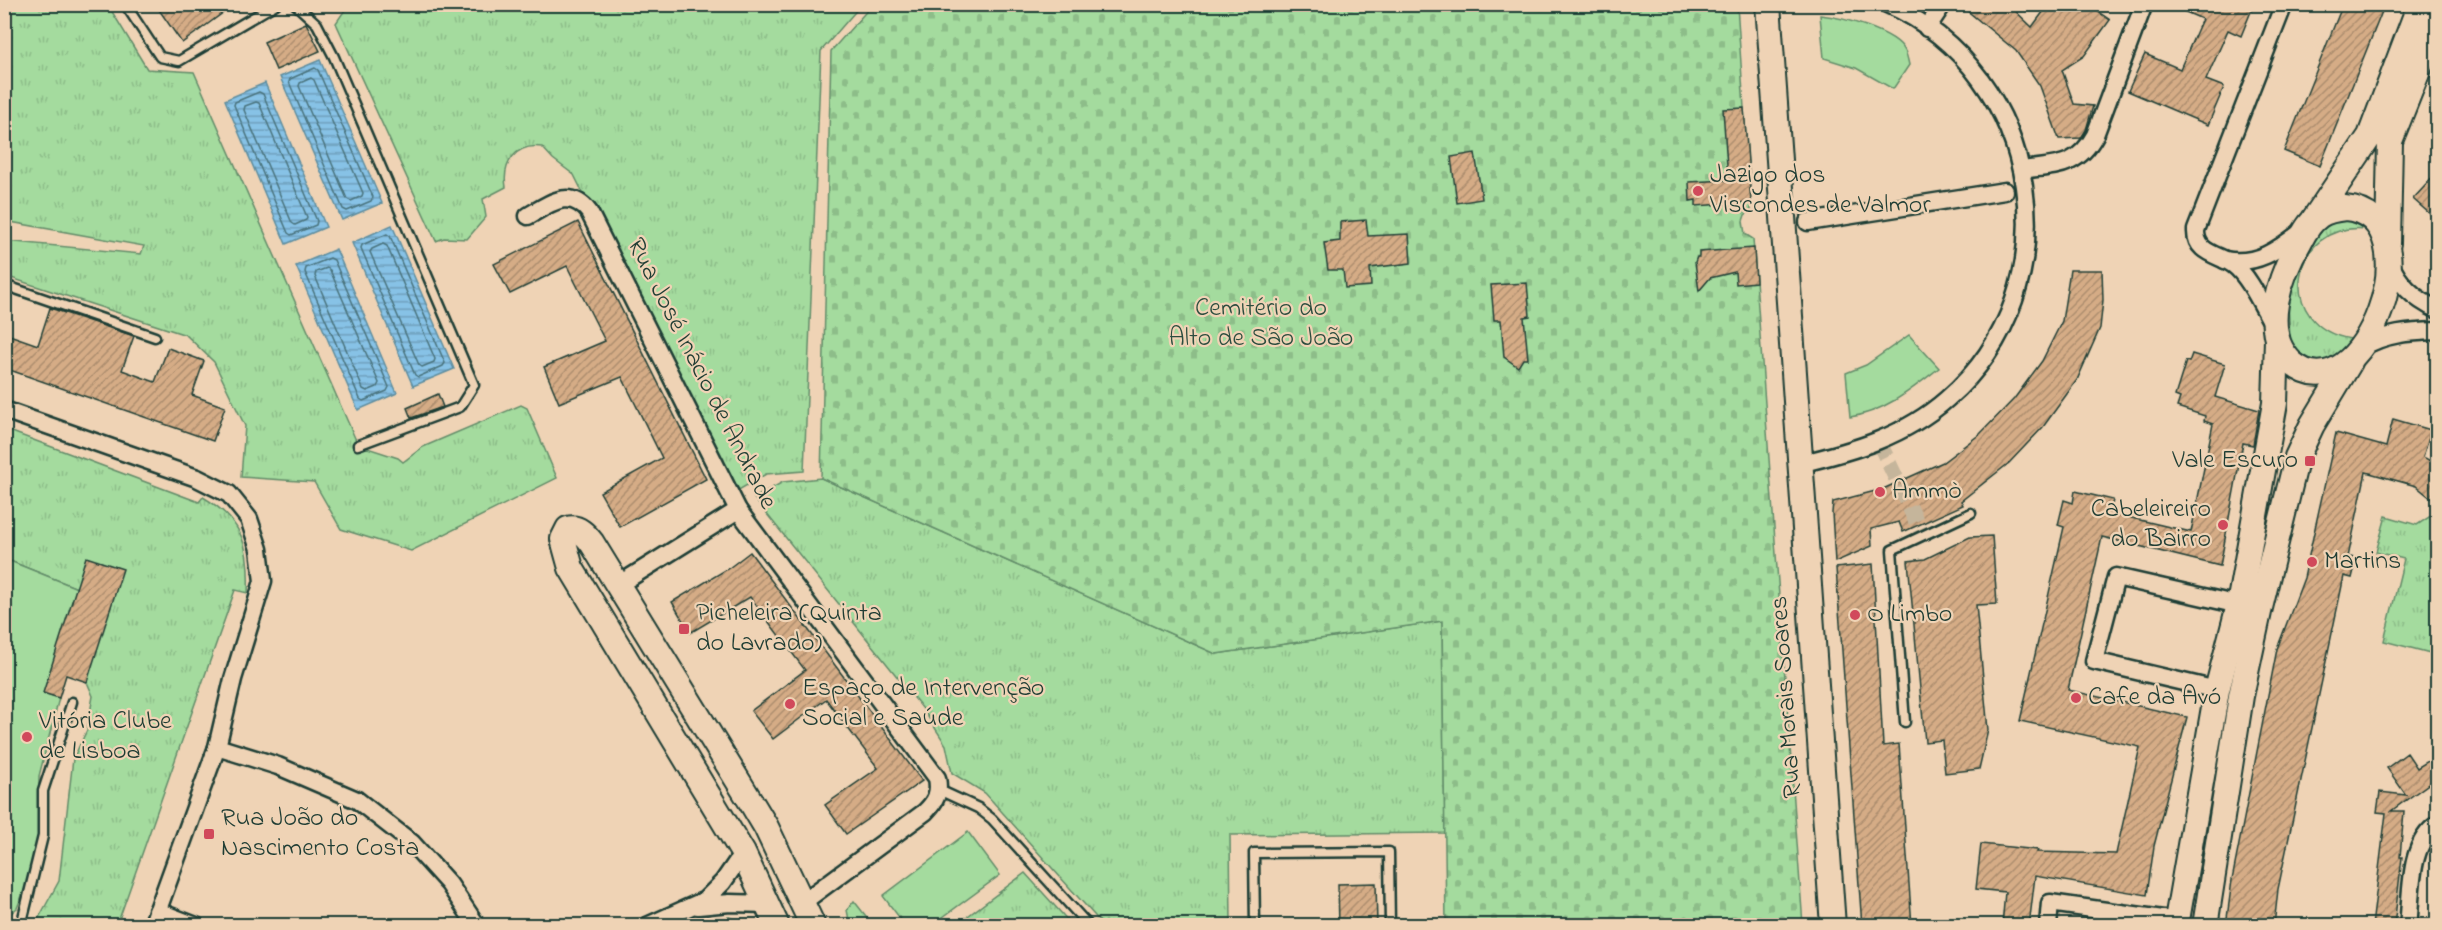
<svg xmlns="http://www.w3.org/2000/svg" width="2442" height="930" font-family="'Indie Flower',sans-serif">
<defs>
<pattern id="grass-tufts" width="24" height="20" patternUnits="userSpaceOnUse" patternTransform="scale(1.5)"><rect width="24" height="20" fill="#a4db9e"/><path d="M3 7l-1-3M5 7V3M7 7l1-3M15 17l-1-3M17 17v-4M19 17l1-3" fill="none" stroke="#8dbd89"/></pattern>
<pattern id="cemetery-stones" width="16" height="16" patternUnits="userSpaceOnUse" patternTransform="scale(1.5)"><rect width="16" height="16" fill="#a4db9e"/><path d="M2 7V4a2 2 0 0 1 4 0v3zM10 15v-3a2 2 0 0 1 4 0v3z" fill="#8dbd89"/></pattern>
<pattern id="water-rules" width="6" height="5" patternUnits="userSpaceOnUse" patternTransform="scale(1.5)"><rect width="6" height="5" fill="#87c2e6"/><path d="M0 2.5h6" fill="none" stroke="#6e9fbb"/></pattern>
<pattern id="building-hatch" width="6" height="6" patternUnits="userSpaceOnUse" patternTransform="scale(1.5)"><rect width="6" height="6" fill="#d5ac86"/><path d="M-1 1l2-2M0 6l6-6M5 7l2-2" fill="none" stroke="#ac8d6e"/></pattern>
</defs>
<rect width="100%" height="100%" fill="#efd3b5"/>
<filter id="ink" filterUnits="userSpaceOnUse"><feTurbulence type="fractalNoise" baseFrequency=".0167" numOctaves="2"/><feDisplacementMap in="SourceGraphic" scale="12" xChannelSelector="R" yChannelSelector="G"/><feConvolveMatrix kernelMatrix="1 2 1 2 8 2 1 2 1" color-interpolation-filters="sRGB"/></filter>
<g filter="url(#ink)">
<g fill="url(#grass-tufts)" stroke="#628c69" stroke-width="1.5">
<path d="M 349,4 L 861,5 L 821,51 L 804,471 L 766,474 L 737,491 L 681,375 L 675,377 L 574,175 L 553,159 L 542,147 C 516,143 502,163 506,187 L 483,199 L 486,217 L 467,239 L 444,238 L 436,241 L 336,23 Z"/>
<path d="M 5,5 L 108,5 L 147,69 L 194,72 L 358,445 L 398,458 L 403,462 L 423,447 L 521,405 L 527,408 L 557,478 L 411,551 L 341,529 L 314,482 L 241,477 L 245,426 L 214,362 L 186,335 L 5,276 L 5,241 L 141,254 L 144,246 L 5,221 Z"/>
<path d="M 2344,219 L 2366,229 C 2288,221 2274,327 2351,339 L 2340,353 L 2318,364 L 2296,354 L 2290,338 L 2288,303 L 2301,258 L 2327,224 Z"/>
<path d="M 4,429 L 199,502 L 203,497 C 244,521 250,548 248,593 L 235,590 L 117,925 L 35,925 L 59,881 L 73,759 L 87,730 L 93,696 L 87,682 L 77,588 L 5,559 Z"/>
<path d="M 821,478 L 1216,654 L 1442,621 L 1445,833 L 1230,835 L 1231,925 L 1103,925 L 985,793 L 952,773 L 946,745 L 923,709 L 754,498 L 783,482 Z"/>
<path d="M 2437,512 L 2437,660 L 2434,654 L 2384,641 L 2404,559 L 2376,552 L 2386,516 L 2417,525 Z"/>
<path d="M 1025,873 L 1072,925 L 956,925 Z"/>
<path d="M 854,901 L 873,925 L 850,925 L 847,910 Z"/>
<path d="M 729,917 L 747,925 L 695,925 L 711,920 Z"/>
</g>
<path fill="url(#cemetery-stones)" stroke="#628c69" stroke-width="1.5" d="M 872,5 L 1737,5 L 1751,211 L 1745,215 L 1743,221 L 1745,234 L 1753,239 L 1803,925 L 1446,925 L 1442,621 L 1216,654 L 821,478 L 831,51 Z"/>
<g fill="#a4db9e" stroke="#628c69" stroke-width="1.5">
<path d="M 1820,15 C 1840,17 1896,31 1905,51 C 1907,55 1908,60 1909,65 L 1893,89 L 1856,68 L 1824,58 Z"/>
<path d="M 1909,335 L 1939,368 C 1912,389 1885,412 1850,417 L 1846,373 L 1866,365 Z"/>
<path d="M 5,559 L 77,588 L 44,693 L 59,698 L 39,776 L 38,856 L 17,908 L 5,918 Z"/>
<path d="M 968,832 L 1000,875 L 932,925 L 905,925 L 883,896 Z"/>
</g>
<g fill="url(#water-rules)" stroke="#5d8d9f" stroke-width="1.5">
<path d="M 320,60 L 382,203 L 342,220 L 280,77 Z"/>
<path d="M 265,83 L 326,227 L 286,244 L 225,100 Z"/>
<path d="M 392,225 L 454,369 L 413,386 L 352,243 Z"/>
<path d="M 336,249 L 397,393 L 358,410 L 296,266 Z"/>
</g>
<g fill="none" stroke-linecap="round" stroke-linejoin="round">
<g stroke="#49727b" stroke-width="1.5">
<path d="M 315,68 L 318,70 L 373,197 L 371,201 L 347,211 L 343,209 L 289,82 L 290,79 Z"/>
<path d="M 311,78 L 314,80 L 363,193 L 362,196 L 351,201 L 347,199 L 299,86 L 300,83 Z"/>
<path d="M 259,92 L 263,94 L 317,221 L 316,225 L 291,235 L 288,233 L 234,105 L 235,102 Z"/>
<path d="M 256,102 L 259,103 L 307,217 L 306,220 L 295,225 L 292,223 L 244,110 L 245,106 Z"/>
<path d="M 387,234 L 390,236 L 445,363 L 443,366 L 418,377 L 415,375 L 361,248 L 362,245 Z"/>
<path d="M 383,244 L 387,246 L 435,359 L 434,362 L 422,367 L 419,365 L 370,252 L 372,249 Z"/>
<path d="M 330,258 L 334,260 L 389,387 L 387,391 L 363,401 L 360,399 L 305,272 L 306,268 Z"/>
<path d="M 327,268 L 330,270 L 379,383 L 377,387 L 367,391 L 363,389 L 315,276 L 316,272 Z"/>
</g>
</g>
<g fill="url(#building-hatch)" stroke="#1f3d34" stroke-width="1.5">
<path d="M 155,4 L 235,4 L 182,43 Z"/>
<path d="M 1959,4 L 2008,4 L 2032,27 L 2049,4 L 2102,4 L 2097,11 L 2110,20 L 2084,56 L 2062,70 L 2074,104 L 2093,106 L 2086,130 L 2081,138 L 2059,139 L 2040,86 L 2016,51 Z"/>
<path d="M 2167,4 L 2254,4 L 2241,36 L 2228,30 L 2206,80 L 2224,87 L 2208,125 L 2128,91 L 2145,54 L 2180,69 L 2202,19 Z"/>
<path d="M 2343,4 L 2385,4 L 2320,166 L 2284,151 Z"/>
<path d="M 306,23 L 320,51 L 276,70 L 264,42 Z"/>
<path d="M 1744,108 L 1751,202 L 1696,206 L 1696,200 L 1690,201 L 1689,182 L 1728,180 L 1723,109 Z"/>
<path d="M 1475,153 L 1482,199 L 1457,203 L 1451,157 Z"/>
<path d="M 2438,172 L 2438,221 L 2413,199 Z"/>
<path d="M 1366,220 L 1368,236 L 1409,234 L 1411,263 L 1370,268 L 1371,286 L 1345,288 L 1343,270 L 1328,270 L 1324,243 L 1340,241 L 1340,222 Z"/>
<path d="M 578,222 L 706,479 L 620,527 L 600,492 L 662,458 L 622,377 L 559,403 L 544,367 L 605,341 L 567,266 L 510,294 L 494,264 Z"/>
<path d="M 1754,248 L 1756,282 L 1736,284 L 1735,272 L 1710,278 L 1699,291 L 1695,262 L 1697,257 L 1699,257 L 1699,252 Z"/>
<path d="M 2070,270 L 2102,270 L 2103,300 L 2100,328 L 2077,380 L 2043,427 L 2009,463 L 1961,501 L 1963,505 L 1903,532 L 1899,522 L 1871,529 L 1872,546 L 1835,562 L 1832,513 L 1833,502 L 1883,489 L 1943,462 L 1980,434 L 2014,399 L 2042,361 L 2062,321 Z"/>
<path d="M 1527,283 L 1530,316 L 1524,317 L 1528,359 L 1523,359 L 1518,367 L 1504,357 L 1501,320 L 1494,320 L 1491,285 Z"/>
<path d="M 50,308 L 134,336 L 122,370 L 155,382 L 168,348 L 204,361 L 192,395 L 225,407 L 213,441 L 4,368 L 4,333 L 38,345 Z"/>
<path d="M 2192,354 L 2225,364 L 2215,397 L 2259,410 L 2253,445 L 2243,443 L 2220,566 L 2102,537 L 2068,690 L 2187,717 L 2154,846 L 2147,895 L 2035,876 L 2029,926 L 2002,926 L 2005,892 L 1976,889 L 1981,844 L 2038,850 L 2037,852 L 2116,854 L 2140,747 L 2020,721 L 2064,527 L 2058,525 L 2064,500 L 2073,503 L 2075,491 L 2113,500 L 2110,513 L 2191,532 L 2213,424 L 2204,421 L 2205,416 L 2177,407 L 2180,398 L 2175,396 L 2186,361 L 2189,362 Z"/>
<path d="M 438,394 L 443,407 L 411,418 L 407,408 Z"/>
<path d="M 2393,419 L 2431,430 L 2423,457 L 2438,465 L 2438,504 L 2416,486 L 2366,472 L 2348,557 L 2357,558 L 2352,578 L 2344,576 L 2278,889 L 2274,926 L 2226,926 L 2232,880 L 2277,649 L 2304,578 L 2336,433 L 2386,447 Z"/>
<path d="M 1992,536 L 1997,604 L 1976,605 L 1988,730 L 1979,769 L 1945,773 L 1942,740 L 1925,742 L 1908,561 L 1925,559 L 1970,537 Z"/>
<path d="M 750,552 L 922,781 L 846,834 L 825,805 L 878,768 L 826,699 L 773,739 L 751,711 L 805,670 L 750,597 L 690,633 L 672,602 L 729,568 Z"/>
<path d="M 86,557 L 123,569 L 87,682 L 66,675 L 59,698 L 43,693 Z"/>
<path d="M 1873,564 L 1883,746 L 1899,744 L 1912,926 L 1862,926 L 1836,568 Z"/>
<path d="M 2407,753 L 2417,768 L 2438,755 L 2438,777 L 2391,811 L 2404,811 L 2400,857 L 2402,857 L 2394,926 L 2372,926 L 2386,813 L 2377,812 L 2380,792 L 2406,795 L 2387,768 Z"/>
<path d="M 1376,883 L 1377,926 L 1339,926 L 1338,884 Z"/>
</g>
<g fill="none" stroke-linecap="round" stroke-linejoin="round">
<path stroke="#c5b59b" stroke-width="16" stroke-dasharray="16 8" stroke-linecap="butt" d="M 1879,442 L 1923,536"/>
<defs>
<g id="lane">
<path d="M 125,4 L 160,57 L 179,61 L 276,4"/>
<path d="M 295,4 L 317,24 L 334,57 L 474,385 L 460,407 L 358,445"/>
<path d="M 4,285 L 155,337"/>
<path d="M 1905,722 L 1892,550 L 1971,513"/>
<path d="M 939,790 L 978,808 L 992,819 L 1089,926"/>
<path d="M 21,926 L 43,836 L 43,791 L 72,702"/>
<path d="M 1255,926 L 1254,853 L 1389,852 L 1390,926"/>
</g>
<g id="street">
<path d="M 1927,28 L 1943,4"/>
<path d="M 2022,170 C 2056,165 2077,168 2095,135 L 2144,4"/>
<path d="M 528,216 C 549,204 570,187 589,212 L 738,510 L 937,778 C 940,793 936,801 925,812 L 803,902"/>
<path d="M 1808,222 L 2005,191"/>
<path d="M 2225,260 C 2256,266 2278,250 2301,232"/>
<path d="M 2389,261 C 2398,284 2416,300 2438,310"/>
<path d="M 2275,328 C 2264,310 2250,277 2234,265 C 2219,254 2195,254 2196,230 L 2284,4"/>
<path d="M 2361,348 C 2385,333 2410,332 2438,331"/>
<path d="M 4,410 L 197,478 L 229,494 L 249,519 L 259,549 L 263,581 L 233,679 L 217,747 L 152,926"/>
<path d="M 1799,464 C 1853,451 1904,437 1947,399 C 2076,288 2043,73 1887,4"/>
<path d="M 618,585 L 738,510"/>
<path d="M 2217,690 L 2094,661 L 2116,577 L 2239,605"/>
<path d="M 217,747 L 278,766 L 357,800 L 412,843 L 449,884 L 477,926"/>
<path d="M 698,906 L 730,903 L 768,904"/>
<path d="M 157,911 L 196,926"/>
<path d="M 647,926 L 705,900 L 723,882 L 743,853"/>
<path d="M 2048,926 L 2050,903 L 2177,921"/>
<path d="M 2408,926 C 2412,893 2408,843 2438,824"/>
</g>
<g id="secondary">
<path d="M 1768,4 L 1833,926"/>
<path d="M 2345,208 C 2439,215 2362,423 2292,363 C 2258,332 2281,274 2300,241 C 2305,231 2310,222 2319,216 C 2327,210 2336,209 2345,208 Z"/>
<path d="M 2314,219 L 2370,136 L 2420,4"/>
<path d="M 2388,243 L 2390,141 L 2438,21"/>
<path d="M 777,926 L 743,853 L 571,568 L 563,539 L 568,529 C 578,526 586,535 592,543 L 751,802 L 766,827 L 813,926"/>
<path d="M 2176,926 L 2217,690 L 2239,605 L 2275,403 L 2277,339"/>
<path d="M 2205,926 L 2241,696 L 2259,612 L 2297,457 L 2312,425 L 2350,362"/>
</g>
</defs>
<use href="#lane" stroke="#1f3d34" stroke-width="13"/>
<use href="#street" stroke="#1f3d34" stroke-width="21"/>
<use href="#secondary" stroke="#1f3d34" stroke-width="28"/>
<use href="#lane" stroke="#efd3b5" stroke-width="8"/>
<use href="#street" stroke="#efd3b5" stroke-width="16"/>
<use href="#secondary" stroke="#efd3b5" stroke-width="24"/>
</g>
</g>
<g fill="#d1495b" stroke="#efd3b5" stroke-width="2">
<circle cx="1698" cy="191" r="6"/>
<rect x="2304" y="455" width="12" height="12" rx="3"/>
<circle cx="1880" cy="492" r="6"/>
<circle cx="2223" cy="525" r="6"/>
<circle cx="2312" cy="562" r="6"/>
<circle cx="1855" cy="615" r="6"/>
<rect x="678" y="623" width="12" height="12" rx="3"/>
<circle cx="2076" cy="698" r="6"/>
<circle cx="790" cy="704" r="6"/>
<circle cx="27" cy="737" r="6"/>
<rect x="203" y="828" width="12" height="12" rx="3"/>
</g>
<g text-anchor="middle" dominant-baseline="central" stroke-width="4.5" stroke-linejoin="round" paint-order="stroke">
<g font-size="26" fill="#1f3d34" stroke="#efd3b5" text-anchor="start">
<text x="1710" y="176">Jazigo dos<tspan x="1710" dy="30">Viscondes de Valmor</tspan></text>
<text x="2298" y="461" text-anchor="end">Vale Escuro</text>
<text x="1892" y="492">Ammò</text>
<text x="2211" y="510" text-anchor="end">Cabeleireiro<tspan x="2211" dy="30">do Bairro</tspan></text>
<text x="2324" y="562">Martins</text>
<text x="696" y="614">Picheleira (Quinta<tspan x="696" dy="30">do Lavrado)</tspan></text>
<text x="1867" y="615">O Limbo</text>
<text x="802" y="689">Espaço de Intervenção<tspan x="802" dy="30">Social e Saúde</tspan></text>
<text x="2088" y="698">Cafe da Avó</text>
<text x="39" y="722">Vitória Clube<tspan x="39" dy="30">de Lisboa</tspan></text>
<text x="221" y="819">Rua João do<tspan x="221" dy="30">Nascimento Costa</tspan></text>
</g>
<g font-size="26" fill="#2c4d3f" stroke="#efd3b5">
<text x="1261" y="309">Cemitério do<tspan x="1261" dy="30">Alto de São João</tspan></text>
</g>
<g font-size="26" fill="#1f3d34" stroke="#efd3b5">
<text transform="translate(701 374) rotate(63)">Rua José Inácio de Andrade</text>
<text transform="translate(1787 697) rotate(-94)">Rua Morais Soares</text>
</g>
</g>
<rect width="2442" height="930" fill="none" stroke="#efd3b5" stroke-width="24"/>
<rect x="12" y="12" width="2418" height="906" fill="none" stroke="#1f3d34" stroke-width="2" filter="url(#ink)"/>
</svg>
